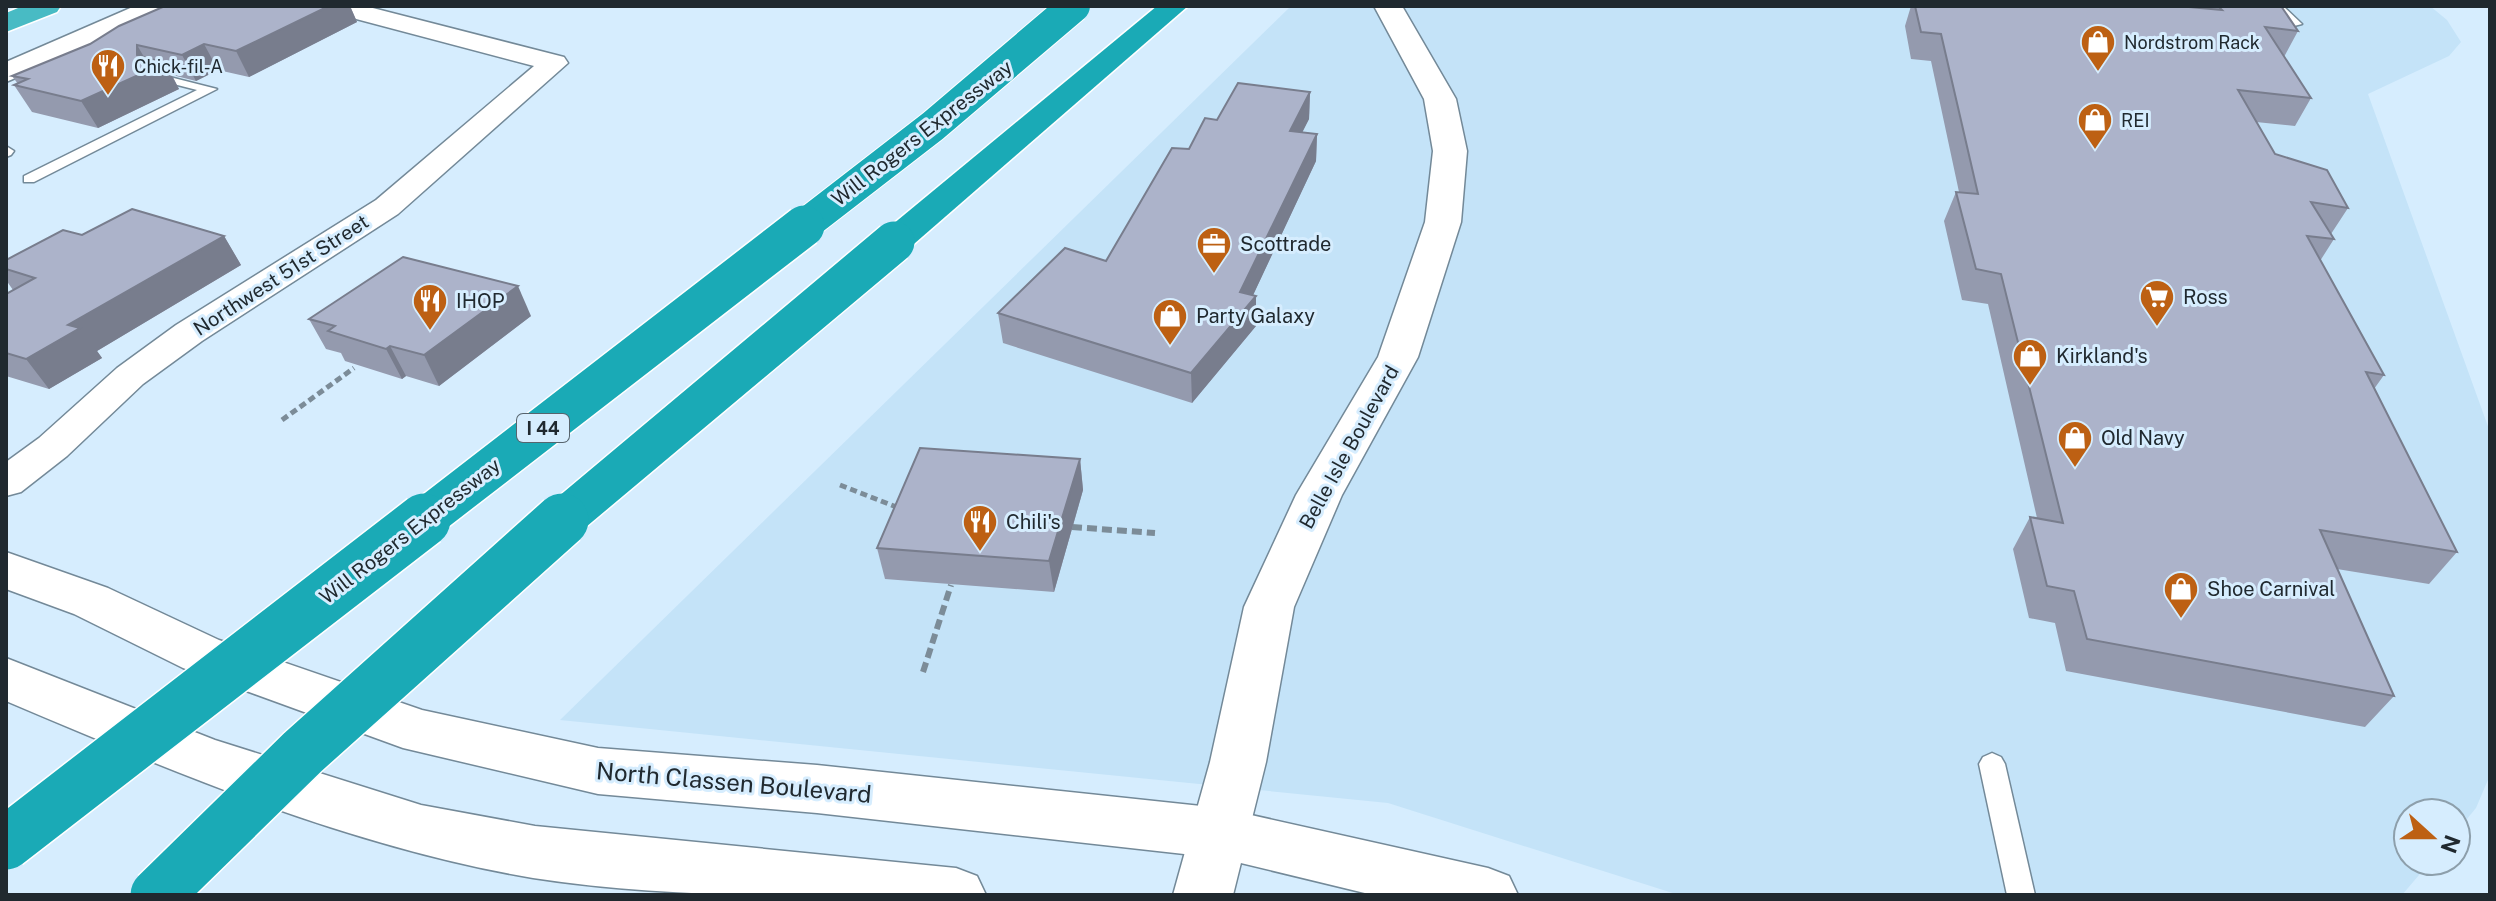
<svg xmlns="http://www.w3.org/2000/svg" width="2496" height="901" font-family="'Public Sans',sans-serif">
<rect width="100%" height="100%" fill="#d6edfe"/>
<path fill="#c4e3f8" d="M 1291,6 L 2430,6 L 2447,20 L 2461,42 L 2449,56 L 2368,94 L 2490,432 L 2490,775 L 2476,808 L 2456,832 L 2456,813 L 2408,813 L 2408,861 L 2431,861 L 2402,895 L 1679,895 L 1388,803 L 560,720 Z"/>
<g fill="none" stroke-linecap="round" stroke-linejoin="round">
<defs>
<g id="service">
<path d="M 2270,6 L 2283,6 L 2302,24 L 2290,27 Z"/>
<path d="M 154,73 L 217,89 L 34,182 L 24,182 L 24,176 L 197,90 L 154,79 Z"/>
<path d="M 6,146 L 14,151 L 11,155 L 6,157 Z"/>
<path d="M 1992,753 L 2001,757 L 2005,764 L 2035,895 L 2007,895 L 1979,764 L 1983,757 Z"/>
</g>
<path id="minor" d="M 322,6 L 365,6 L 564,57 L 568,63 L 398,214 L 202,341 L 143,384 L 67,456 L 21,492 L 6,496 L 6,462 L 39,438 L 117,368 L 176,325 L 376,200 L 534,66 L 326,11 Z"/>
<g id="tertiary">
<path d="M 135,6 L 173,6 L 169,12 L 6,82 L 6,62 Z"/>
<path d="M 1374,6 L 1402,6 L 1456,99 L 1467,151 L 1461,222 L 1418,357 L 1342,495 L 1294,607 L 1266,762 L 1233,895 L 1173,895 L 1210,762 L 1244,607 L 1296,495 L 1378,357 L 1425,222 L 1433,151 L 1424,99 Z"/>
</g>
<g id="secondary">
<path d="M 6,552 L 108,588 L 219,640 L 422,710 L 598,748 L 817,765 L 1220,808 L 1488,868 L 1509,876 L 1518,895 L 1373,895 L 1220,858 L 817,813 L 598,794 L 403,748 L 183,668 L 74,614 L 6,589 Z"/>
<path d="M 6,658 L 215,740 L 421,805 L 535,826 L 956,868 L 977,876 L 986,895 C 835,895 682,901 533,878 C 350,847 176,773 6,701 Z"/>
</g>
<path id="trunk" d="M 23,6 L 61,6 L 57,12 L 6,32 L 6,13 Z"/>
<path id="motorway" d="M 1157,6 L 1188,6 L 907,250 L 894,253 L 881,250 L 876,242 L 881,234 Z"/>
</defs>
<use href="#service" stroke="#738998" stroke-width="3"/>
<use href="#minor" stroke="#738998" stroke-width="3"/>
<use href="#tertiary" stroke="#738998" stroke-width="3"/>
<use href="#secondary" stroke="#738998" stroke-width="3"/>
<use href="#trunk" stroke="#fff" stroke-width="3"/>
<use href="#motorway" stroke="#fff" stroke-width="3"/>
<g stroke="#7c8c98" stroke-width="5" stroke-dasharray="7 4" stroke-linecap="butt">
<path d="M 282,420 L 354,368"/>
<path d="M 840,485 L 899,508"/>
</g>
<g stroke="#7c8c98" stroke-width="6" stroke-dasharray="10 5" stroke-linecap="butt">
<path d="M 1072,527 L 1155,533"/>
<path d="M 923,672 L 951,585"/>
</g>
<use href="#service" fill="#fff" fill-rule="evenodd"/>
<use href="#minor" fill="#fff" fill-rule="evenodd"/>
<use href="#tertiary" fill="#fff" fill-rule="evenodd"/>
<use href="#secondary" fill="#fff" fill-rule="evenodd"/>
<use href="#trunk" fill="#48bbc4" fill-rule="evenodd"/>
<use href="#motorway" fill="#1aaab6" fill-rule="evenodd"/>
<defs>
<path id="motorway-bridge-far2" d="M 801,228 L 933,126 L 1074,6"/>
<g id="motorway-bridge-far1">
<path d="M 421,522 L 804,226"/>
<path d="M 560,522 L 894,242"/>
</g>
<g id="motorway-bridge">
<path d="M 6,843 L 424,520"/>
<path d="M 157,895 L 303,752 L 562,520"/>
</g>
</defs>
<use href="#motorway-bridge-far2" stroke="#fff" stroke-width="34" stroke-linecap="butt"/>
<use href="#motorway-bridge-far1" stroke="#fff" stroke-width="44" stroke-linecap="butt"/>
<use href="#motorway-bridge" stroke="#fff" stroke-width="56" stroke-linecap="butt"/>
<use href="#motorway-bridge-far2" stroke="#1aaab6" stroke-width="32"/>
<use href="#motorway-bridge-far1" stroke="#1aaab6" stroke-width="41"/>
<use href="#motorway-bridge" stroke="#1aaab6" stroke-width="53"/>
</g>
<g fill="#949aae">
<path d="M 165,6 L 350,6 L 357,22 L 249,77 L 218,70 L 196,81 L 172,75 L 179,89 L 98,128 L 32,112 L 14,85 L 18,84 L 12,76 L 90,44 Z"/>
<path d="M 1911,6 L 2281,6 L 2298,31 L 2284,57 L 2311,98 L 2295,126 L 2256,122 L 2275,154 L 2348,208 L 2331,234 L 2334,239 L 2320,261 L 2384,375 L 2374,389 L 2457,552 L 2429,584 L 2337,569 L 2394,696 L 2365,727 L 2066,671 L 2055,623 L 2029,618 L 2013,549 L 2030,517 L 2037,518 L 1988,304 L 1962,300 L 1944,221 L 1956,192 L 1959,192 L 1931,61 L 1911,59 L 1905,26 Z"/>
<path d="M 1310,92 L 1309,119 L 1302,132 L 1317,134 L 1316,161 L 1253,295 L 1256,296 L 1256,326 L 1192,403 L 1003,343 L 998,313 L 1106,261 L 1189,149 Z"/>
<path d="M 82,235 L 224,236 L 241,265 L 97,351 L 102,358 L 49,389 L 6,376 L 6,294 L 13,290 L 6,280 L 6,260 Z"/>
<path d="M 531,316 L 439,386 L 406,376 L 402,379 L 345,361 L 341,353 L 326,349 L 309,319 Z"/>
<path d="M 1080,459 L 1083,490 L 1054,592 L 885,579 L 877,548 Z"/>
</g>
<g fill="#787d8d">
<path d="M 329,6 L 350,6 L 357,22 L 249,77 L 236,51 Z"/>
<path d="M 204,44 L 218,70 L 196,81 L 182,55 Z"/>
<path d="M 137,45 L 151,69 L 165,63 L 179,89 L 98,128 L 81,101 Z"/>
<path d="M 1310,92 L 1309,119 L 1289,159 L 1290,131 Z"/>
<path d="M 1317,134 L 1316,161 L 1248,306 L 1256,296 L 1256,326 L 1192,403 L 1191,373 L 1240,292 Z"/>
<path d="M 224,236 L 241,265 L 97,351 L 102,358 L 49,389 L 26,359 L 68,325 Z"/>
<path d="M 518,286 L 531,316 L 439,386 L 424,355 Z"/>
<path d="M 390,346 L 406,376 L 402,379 L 386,349 Z"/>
<path d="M 1080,459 L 1083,490 L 1054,592 L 1049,561 Z"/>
</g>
<g fill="#acb3ca" stroke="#787d8d" stroke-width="2">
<path d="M 165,6 L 329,6 L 236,51 L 204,44 L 182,55 L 137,45 L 137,55 L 165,63 L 81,101 L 14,85 L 28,79 L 12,76 L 90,44 L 119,26 Z"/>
<path d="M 1915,6 L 2178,6 L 2222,10 L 2218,6 L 2281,6 L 2298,31 L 2265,27 L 2311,98 L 2238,90 L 2275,154 L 2327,170 L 2348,208 L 2311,202 L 2334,239 L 2307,236 L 2384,375 L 2366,372 L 2457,552 L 2320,530 L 2394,696 L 2087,639 L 2074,591 L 2047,586 L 2030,517 L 2063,523 L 2001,274 L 1976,269 L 1956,192 L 1978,194 L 1941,34 L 1921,32 Z"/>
<path d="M 1238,83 L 1310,92 L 1290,131 L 1317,134 L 1240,292 L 1256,296 L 1191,373 L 998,313 L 1065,248 L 1106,261 L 1172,148 L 1189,149 L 1205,118 L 1217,120 Z"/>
<path d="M 132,209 L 224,236 L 68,325 L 80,328 L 26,359 L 6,353 L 6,294 L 35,278 L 6,269 L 6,260 L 63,230 L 82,235 Z"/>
<path d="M 403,257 L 518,286 L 424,355 L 390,346 L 386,349 L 328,331 L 335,326 L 309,319 Z"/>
<path d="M 920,448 L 1080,459 L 1049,561 L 877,548 Z"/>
</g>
<defs>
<symbol id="shop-pin" viewBox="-11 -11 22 30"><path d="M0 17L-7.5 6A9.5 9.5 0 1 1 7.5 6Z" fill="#bd6013" stroke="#d6edfe"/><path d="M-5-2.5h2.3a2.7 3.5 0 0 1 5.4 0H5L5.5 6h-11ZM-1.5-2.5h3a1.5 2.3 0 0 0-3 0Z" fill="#fff"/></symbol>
<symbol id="restaurant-pin" viewBox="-11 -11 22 30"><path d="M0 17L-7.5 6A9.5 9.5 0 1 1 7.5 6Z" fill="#bd6013" stroke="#d6edfe"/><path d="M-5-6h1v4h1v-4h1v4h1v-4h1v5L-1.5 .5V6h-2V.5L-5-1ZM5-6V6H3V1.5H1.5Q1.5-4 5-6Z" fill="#fff"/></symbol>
<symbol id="office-pin" viewBox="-11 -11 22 30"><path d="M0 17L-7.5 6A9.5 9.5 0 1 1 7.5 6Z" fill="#bd6013" stroke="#d6edfe"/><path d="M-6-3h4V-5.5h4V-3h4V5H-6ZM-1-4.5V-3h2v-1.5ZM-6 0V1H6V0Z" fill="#fff"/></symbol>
<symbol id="supermarket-pin" viewBox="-11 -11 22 30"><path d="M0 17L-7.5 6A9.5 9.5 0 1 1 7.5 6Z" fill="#bd6013" stroke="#d6edfe"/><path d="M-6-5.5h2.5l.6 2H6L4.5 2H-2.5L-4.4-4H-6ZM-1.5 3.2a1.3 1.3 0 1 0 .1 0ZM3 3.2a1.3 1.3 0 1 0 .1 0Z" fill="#fff"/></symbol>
</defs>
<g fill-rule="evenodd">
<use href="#shop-pin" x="2078" y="22" width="40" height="54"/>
<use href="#restaurant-pin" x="88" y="46" width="40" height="54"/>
<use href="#shop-pin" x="2075" y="100" width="40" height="54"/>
<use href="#office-pin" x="1194" y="224" width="40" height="54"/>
<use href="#supermarket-pin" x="2137" y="277" width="40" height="54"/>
<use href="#restaurant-pin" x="410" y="281" width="40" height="54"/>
<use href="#shop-pin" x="1150" y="296" width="40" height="54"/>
<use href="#shop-pin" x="2010" y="336" width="40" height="54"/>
<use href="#shop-pin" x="2055" y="418" width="40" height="54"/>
<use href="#restaurant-pin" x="960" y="502" width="40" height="54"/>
<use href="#shop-pin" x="2161" y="569" width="40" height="54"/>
</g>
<g text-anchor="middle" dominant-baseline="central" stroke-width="6" stroke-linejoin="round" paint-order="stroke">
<g font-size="18" fill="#20292f" stroke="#d6edfe" text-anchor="start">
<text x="2124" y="42">Nordstrom Rack</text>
<text x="134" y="66">Chick-fil-A</text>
<text x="2121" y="120">REI</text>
</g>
<rect fill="#d6edfe" stroke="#57646d" stroke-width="2" x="517" y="414" width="52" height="28" rx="6"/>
<g font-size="18" font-weight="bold" fill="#20292f">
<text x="543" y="428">I 44</text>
</g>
<g font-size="20" fill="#20292f" stroke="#d6edfe">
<text transform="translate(922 133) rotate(-38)">Will Rogers Expressway</text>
<text transform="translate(281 275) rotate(-33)">Northwest 51st Street</text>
<text transform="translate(1349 447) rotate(-61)">Belle Isle Boulevard</text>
<text transform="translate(410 531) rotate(-38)">Will Rogers Expressway</text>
</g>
<g font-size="20" fill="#20292f" stroke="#d6edfe" text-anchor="start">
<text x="1240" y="244">Scottrade</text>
<text x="2183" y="297">Ross</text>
<text x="456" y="301">IHOP</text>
<text x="1196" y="316">Party Galaxy</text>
<text x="2056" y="356">Kirkland's</text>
<text x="2101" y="438">Old Navy</text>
<text x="1006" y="522">Chili's</text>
<text x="2207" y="589">Shoe Carnival</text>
</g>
<g font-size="24" fill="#20292f" stroke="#d6edfe">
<text transform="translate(734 782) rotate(5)">North Classen Boulevard</text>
</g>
</g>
<rect width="2496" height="901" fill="none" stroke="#20292f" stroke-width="16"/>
<g transform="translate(2432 837) rotate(111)"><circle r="38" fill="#d6edfe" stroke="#8d9fab" stroke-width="2"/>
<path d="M0-6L14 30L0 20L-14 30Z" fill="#bd6013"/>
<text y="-12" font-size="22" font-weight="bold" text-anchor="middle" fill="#20292f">N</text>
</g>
</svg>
